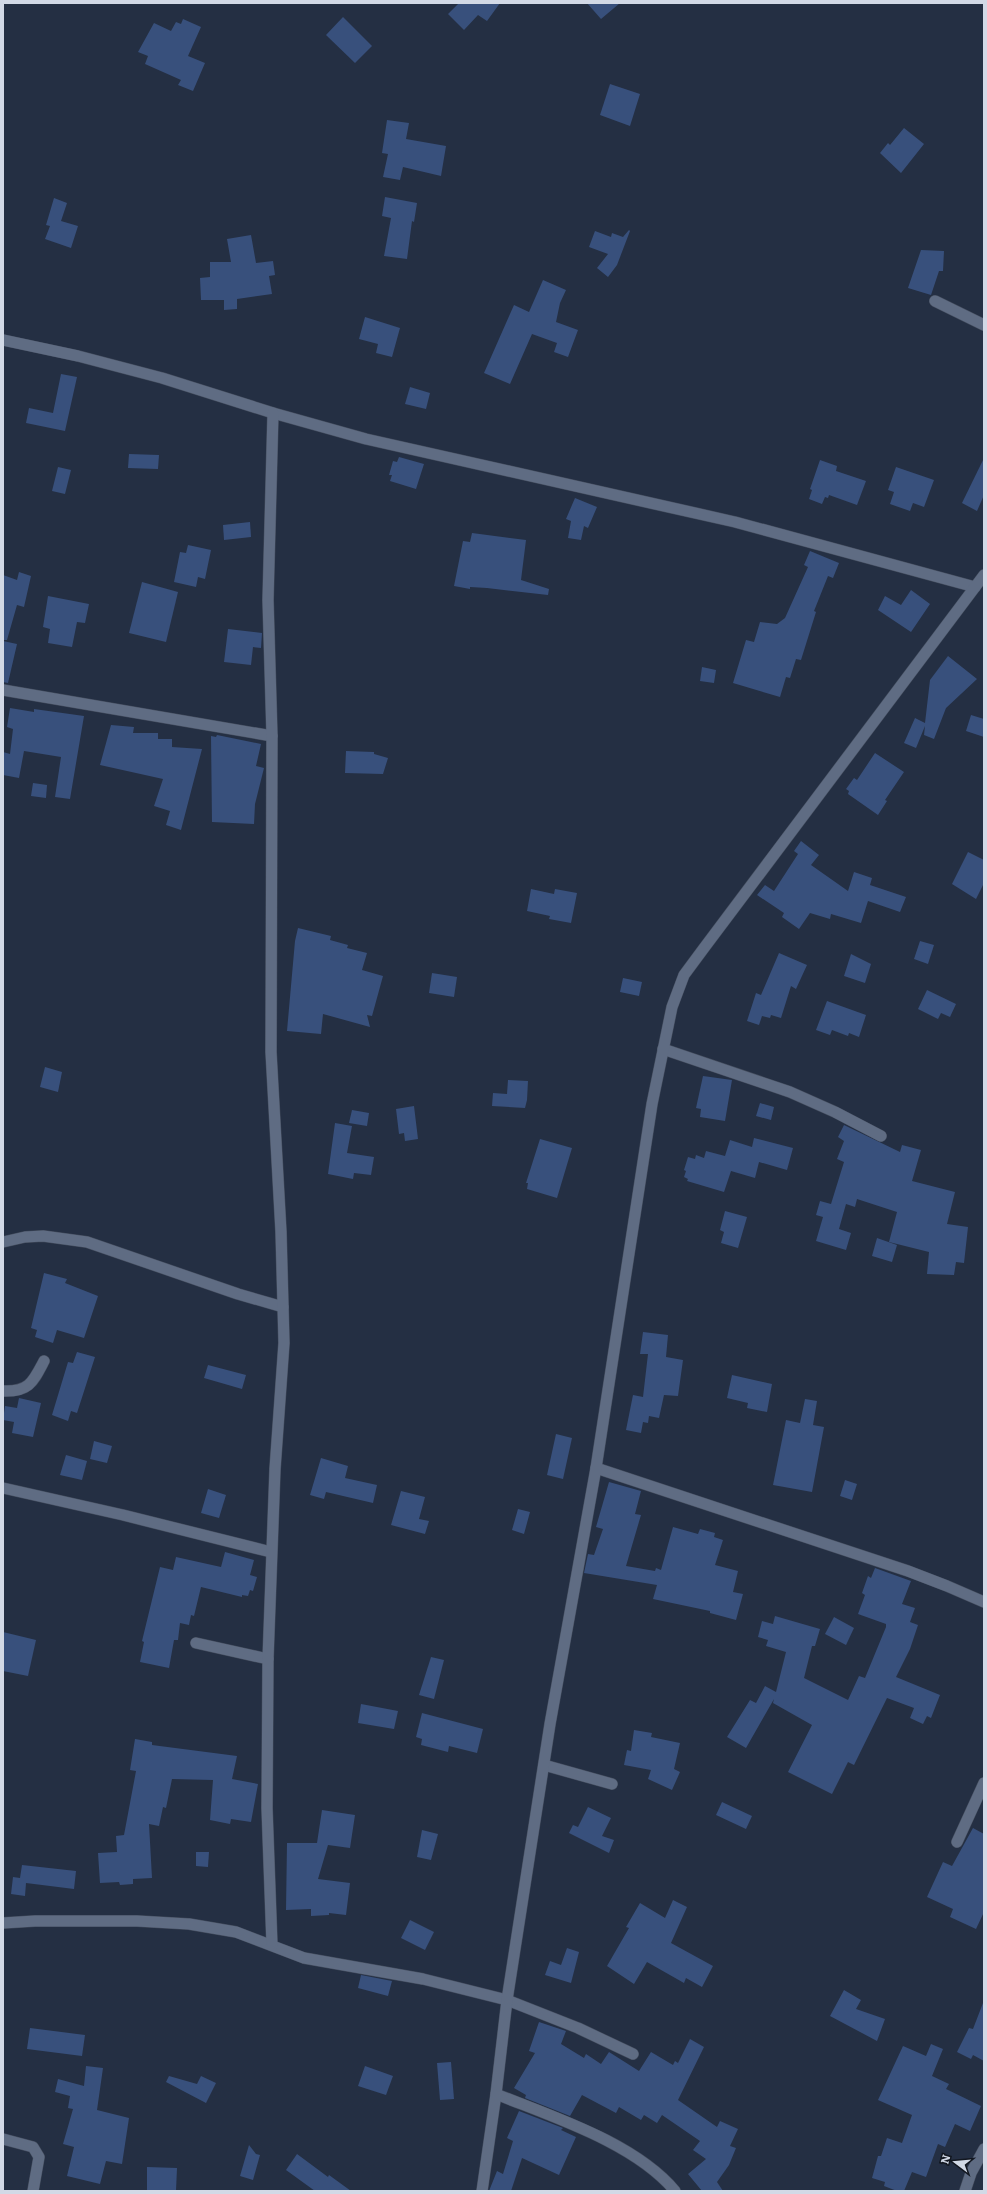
<svg xmlns="http://www.w3.org/2000/svg" width="987" height="2194" font-family="Literata,serif">
<rect width="100%" height="100%" fill="#242f43"/>
<g fill="#38507c">
<path d="M 459,3 L 500,3 L 487,21 L 478,15 L 464,30 L 448,14 Z"/>
<path d="M 587,3 L 620,3 L 601,19 Z"/>
<path d="M 343,17 L 372,46 L 355,63 L 326,35 Z"/>
<path d="M 183,19 L 201,27 L 188,56 L 205,63 L 193,91 L 178,85 L 181,80 L 145,64 L 148,56 L 138,52 L 154,23 L 171,31 L 176,22 L 181,24 Z"/>
<path d="M 610,84 L 640,94 L 630,126 L 600,115 Z"/>
<path d="M 387,120 L 409,123 L 406,139 L 446,146 L 441,176 L 403,167 L 400,180 L 383,177 L 388,154 L 382,153 Z"/>
<path d="M 904,128 L 924,144 L 901,173 L 880,153 L 888,143 L 890,145 Z"/>
<path d="M 385,197 L 417,203 L 414,222 L 412,221 L 407,259 L 384,256 L 391,218 L 382,216 Z"/>
<path d="M 54,198 L 67,203 L 61,221 L 78,226 L 71,248 L 45,239 L 50,226 L 46,225 Z"/>
<path d="M 629,230 L 630,231 L 617,265 L 608,277 L 597,268 L 608,254 L 589,247 L 595,231 L 611,237 L 612,233 L 623,237 Z"/>
<path d="M 251,235 L 256,263 L 273,261 L 275,275 L 269,276 L 272,294 L 237,299 L 237,309 L 224,310 L 224,300 L 201,300 L 200,278 L 210,277 L 210,262 L 231,262 L 227,239 Z"/>
<path d="M 921,250 L 944,251 L 943,271 L 939,271 L 931,295 L 908,288 Z"/>
<path d="M 543,280 L 566,290 L 560,303 L 556,322 L 578,330 L 568,357 L 554,352 L 557,343 L 532,334 L 510,384 L 484,373 L 514,305 L 529,312 Z"/>
<path d="M 365,317 L 400,328 L 392,357 L 376,353 L 378,344 L 359,339 Z"/>
<path d="M 61,374 L 77,377 L 65,431 L 26,423 L 29,408 L 53,413 Z"/>
<path d="M 410,387 L 430,393 L 426,409 L 405,404 Z"/>
<path d="M 129,454 L 159,455 L 158,469 L 128,468 Z"/>
<path d="M 399,457 L 424,464 L 416,489 L 390,481 L 392,475 L 389,475 L 393,461 L 397,462 Z"/>
<path d="M 984,458 L 984,495 L 977,511 L 962,503 Z"/>
<path d="M 820,460 L 837,466 L 836,471 L 866,481 L 857,505 L 829,495 L 828,498 L 825,497 L 822,504 L 809,499 L 812,490 L 810,489 Z"/>
<path d="M 58,467 L 71,470 L 65,494 L 52,491 Z"/>
<path d="M 896,467 L 934,480 L 924,507 L 913,503 L 910,511 L 890,504 L 894,492 L 888,490 Z"/>
<path d="M 575,498 L 597,507 L 588,528 L 584,526 L 581,540 L 568,538 L 571,521 L 566,519 Z"/>
<path d="M 250,522 L 251,537 L 224,540 L 223,525 Z"/>
<path d="M 472,533 L 526,540 L 521,580 L 549,589 L 548,595 L 487,588 L 470,587 L 470,589 L 454,586 L 463,541 L 470,542 Z"/>
<path d="M 188,545 L 211,550 L 205,579 L 198,577 L 196,587 L 174,582 L 180,552 L 186,553 Z"/>
<path d="M 810,551 L 839,563 L 833,578 L 828,576 L 814,611 L 816,612 L 801,660 L 796,659 L 790,678 L 786,677 L 780,697 L 733,683 L 746,640 L 754,642 L 760,622 L 777,624 L 785,618 L 808,567 L 804,565 Z"/>
<path d="M 19,572 L 31,576 L 24,607 L 17,605 L 7,640 L 3,640 L 3,575 L 17,580 Z"/>
<path d="M 142,582 L 178,592 L 166,642 L 129,633 Z"/>
<path d="M 911,590 L 930,604 L 911,632 L 878,610 L 885,596 L 901,605 Z"/>
<path d="M 48,596 L 89,604 L 85,623 L 77,622 L 72,647 L 48,643 L 50,629 L 43,627 Z"/>
<path d="M 228,629 L 262,633 L 261,648 L 253,647 L 251,665 L 224,662 Z"/>
<path d="M 3,641 L 17,644 L 8,683 L 3,682 Z"/>
<path d="M 948,656 L 977,679 L 946,708 L 934,739 L 924,735 L 925,726 L 916,748 L 904,743 L 915,718 L 925,723 L 930,680 Z"/>
<path d="M 702,667 L 716,670 L 714,683 L 700,681 Z"/>
<path d="M 10,708 L 34,712 L 34,709 L 84,716 L 70,799 L 55,797 L 61,757 L 24,751 L 19,778 L 3,775 L 3,752 L 10,754 L 13,729 L 7,727 Z"/>
<path d="M 971,715 L 984,719 L 984,737 L 966,731 Z"/>
<path d="M 111,725 L 134,727 L 133,733 L 158,733 L 158,739 L 172,739 L 172,747 L 202,749 L 181,830 L 166,825 L 170,811 L 154,806 L 163,779 L 100,765 Z"/>
<path d="M 217,735 L 261,744 L 256,766 L 264,768 L 255,804 L 254,824 L 212,822 L 211,736 L 216,737 Z"/>
<path d="M 346,751 L 374,752 L 374,754 L 388,758 L 383,774 L 345,773 Z"/>
<path d="M 875,753 L 904,772 L 885,800 L 887,801 L 878,815 L 848,794 L 849,791 L 846,789 L 854,778 L 857,780 Z"/>
<path d="M 33,783 L 47,785 L 46,798 L 31,796 Z"/>
<path d="M 801,841 L 819,855 L 811,865 L 848,891 L 854,872 L 872,878 L 870,885 L 906,897 L 900,912 L 868,901 L 861,923 L 831,914 L 830,919 L 810,913 L 799,929 L 782,917 L 784,913 L 757,895 L 765,885 L 774,891 L 798,854 L 794,851 Z"/>
<path d="M 968,852 L 984,860 L 984,883 L 976,899 L 952,884 Z"/>
<path d="M 531,889 L 554,894 L 555,889 L 577,893 L 571,923 L 549,919 L 550,916 L 527,911 Z"/>
<path d="M 298,928 L 331,936 L 330,940 L 348,945 L 347,948 L 367,953 L 362,970 L 383,976 L 372,1016 L 367,1015 L 370,1027 L 323,1014 L 321,1034 L 287,1031 L 295,941 Z"/>
<path d="M 920,941 L 934,945 L 928,964 L 914,959 Z"/>
<path d="M 779,953 L 807,965 L 796,989 L 791,986 L 781,1018 L 771,1015 L 770,1018 L 762,1016 L 759,1025 L 747,1021 L 756,993 L 761,995 Z"/>
<path d="M 851,954 L 871,964 L 865,983 L 844,976 Z"/>
<path d="M 432,973 L 457,977 L 454,997 L 429,993 Z"/>
<path d="M 623,978 L 642,982 L 639,996 L 620,992 Z"/>
<path d="M 927,990 L 956,1004 L 950,1017 L 941,1013 L 938,1019 L 918,1009 Z"/>
<path d="M 827,1001 L 866,1015 L 859,1037 L 849,1033 L 848,1036 L 832,1030 L 830,1035 L 816,1030 Z"/>
<path d="M 45,1067 L 62,1072 L 58,1092 L 40,1087 Z"/>
<path d="M 703,1076 L 732,1080 L 725,1121 L 700,1117 L 701,1109 L 696,1108 Z"/>
<path d="M 508,1080 L 528,1081 L 527,1100 L 525,1108 L 492,1106 L 493,1093 L 507,1094 Z"/>
<path d="M 760,1103 L 774,1107 L 771,1120 L 756,1116 Z"/>
<path d="M 414,1106 L 418,1139 L 405,1141 L 404,1133 L 399,1134 L 396,1109 Z"/>
<path d="M 352,1110 L 369,1113 L 367,1126 L 349,1123 Z"/>
<path d="M 335,1123 L 352,1126 L 347,1153 L 374,1157 L 371,1175 L 354,1173 L 353,1179 L 328,1174 Z"/>
<path d="M 844,1125 L 900,1152 L 902,1145 L 921,1150 L 912,1181 L 955,1192 L 947,1224 L 968,1227 L 964,1263 L 956,1262 L 954,1275 L 927,1274 L 929,1252 L 889,1242 L 897,1212 L 857,1199 L 855,1207 L 846,1204 L 839,1229 L 851,1233 L 846,1250 L 816,1241 L 823,1217 L 816,1215 L 820,1201 L 831,1204 L 844,1162 L 837,1159 L 844,1141 L 838,1137 Z"/>
<path d="M 754,1138 L 793,1148 L 787,1170 L 759,1162 L 755,1178 L 731,1171 L 724,1192 L 687,1181 L 688,1179 L 684,1177 L 686,1171 L 684,1170 L 688,1157 L 695,1159 L 696,1155 L 704,1158 L 706,1151 L 725,1156 L 730,1140 L 752,1147 Z"/>
<path d="M 540,1139 L 572,1148 L 557,1198 L 527,1189 L 528,1183 L 526,1183 Z"/>
<path d="M 725,1211 L 747,1217 L 738,1248 L 721,1243 L 724,1232 L 720,1230 Z"/>
<path d="M 877,1238 L 897,1245 L 892,1262 L 872,1256 Z"/>
<path d="M 44,1273 L 67,1279 L 65,1283 L 98,1296 L 84,1338 L 57,1330 L 53,1343 L 35,1337 L 37,1330 L 31,1328 Z"/>
<path d="M 643,1332 L 668,1335 L 666,1357 L 683,1360 L 678,1396 L 664,1395 L 659,1418 L 649,1416 L 648,1423 L 643,1422 L 641,1433 L 626,1430 L 633,1395 L 643,1397 L 648,1354 L 640,1354 Z"/>
<path d="M 77,1352 L 95,1357 L 77,1413 L 71,1411 L 68,1421 L 52,1415 L 68,1362 L 73,1363 Z"/>
<path d="M 208,1365 L 246,1375 L 242,1389 L 204,1378 Z"/>
<path d="M 732,1375 L 772,1384 L 767,1412 L 747,1408 L 748,1403 L 727,1398 Z"/>
<path d="M 19,1398 L 41,1403 L 33,1437 L 12,1433 L 14,1422 L 3,1420 L 5,1406 L 17,1408 Z"/>
<path d="M 805,1399 L 817,1401 L 813,1425 L 824,1427 L 812,1492 L 773,1485 L 786,1420 L 800,1423 Z"/>
<path d="M 556,1434 L 572,1438 L 563,1479 L 547,1475 Z"/>
<path d="M 94,1441 L 112,1446 L 107,1463 L 90,1459 Z"/>
<path d="M 66,1455 L 87,1461 L 82,1480 L 60,1475 Z"/>
<path d="M 321,1458 L 348,1466 L 345,1478 L 377,1485 L 373,1503 L 326,1492 L 324,1499 L 310,1495 Z"/>
<path d="M 845,1480 L 857,1484 L 852,1500 L 840,1496 Z"/>
<path d="M 609,1482 L 641,1491 L 635,1514 L 641,1515 L 626,1566 L 655,1571 L 656,1568 L 661,1570 L 673,1527 L 698,1534 L 700,1529 L 715,1533 L 714,1537 L 723,1540 L 715,1565 L 738,1571 L 733,1592 L 743,1594 L 736,1620 L 710,1613 L 710,1611 L 653,1599 L 657,1585 L 584,1573 L 588,1554 L 594,1555 L 603,1529 L 596,1527 Z"/>
<path d="M 208,1489 L 226,1495 L 219,1518 L 201,1513 Z"/>
<path d="M 401,1491 L 425,1497 L 419,1519 L 429,1521 L 425,1534 L 391,1525 Z"/>
<path d="M 518,1509 L 530,1512 L 524,1534 L 512,1530 Z"/>
<path d="M 225,1552 L 254,1560 L 250,1575 L 257,1577 L 253,1591 L 250,1590 L 248,1596 L 242,1595 L 242,1597 L 201,1587 L 194,1616 L 191,1615 L 189,1625 L 180,1623 L 178,1640 L 174,1640 L 169,1668 L 140,1662 L 144,1642 L 142,1641 L 160,1567 L 173,1570 L 176,1557 L 221,1567 Z"/>
<path d="M 875,1568 L 911,1581 L 902,1604 L 915,1608 L 910,1622 L 918,1625 L 910,1649 L 896,1677 L 940,1695 L 931,1718 L 927,1716 L 923,1724 L 910,1718 L 914,1708 L 887,1698 L 854,1765 L 848,1762 L 832,1794 L 788,1772 L 812,1725 L 773,1703 L 774,1699 L 746,1748 L 727,1737 L 750,1700 L 756,1703 L 765,1686 L 776,1692 L 786,1652 L 766,1646 L 768,1640 L 758,1637 L 762,1621 L 773,1624 L 775,1616 L 820,1629 L 815,1646 L 812,1646 L 804,1678 L 848,1700 L 859,1676 L 865,1678 L 886,1627 L 886,1624 L 858,1614 L 865,1595 L 862,1593 L 868,1576 L 871,1578 Z"/>
<path d="M 834,1617 L 854,1628 L 846,1645 L 825,1634 Z"/>
<path d="M 3,1632 L 36,1640 L 28,1676 L 3,1671 Z"/>
<path d="M 431,1657 L 444,1660 L 434,1699 L 419,1695 Z"/>
<path d="M 361,1704 L 398,1711 L 394,1729 L 358,1723 Z"/>
<path d="M 422,1713 L 483,1729 L 477,1753 L 449,1746 L 448,1752 L 421,1745 L 422,1739 L 416,1737 Z"/>
<path d="M 634,1730 L 652,1733 L 651,1737 L 680,1743 L 674,1769 L 680,1772 L 672,1790 L 648,1779 L 651,1770 L 624,1765 L 627,1750 L 631,1751 Z"/>
<path d="M 135,1739 L 152,1742 L 152,1745 L 237,1756 L 232,1779 L 258,1784 L 251,1822 L 231,1819 L 230,1824 L 210,1820 L 213,1780 L 172,1779 L 166,1808 L 163,1807 L 159,1826 L 149,1824 L 152,1878 L 133,1879 L 133,1884 L 120,1885 L 119,1882 L 100,1883 L 98,1853 L 117,1852 L 116,1836 L 124,1835 L 136,1771 L 130,1770 Z"/>
<path d="M 722,1802 L 752,1816 L 746,1829 L 716,1815 Z"/>
<path d="M 588,1807 L 611,1818 L 602,1836 L 614,1840 L 609,1853 L 569,1833 L 573,1825 L 578,1827 Z"/>
<path d="M 322,1810 L 355,1815 L 350,1848 L 328,1845 L 318,1879 L 350,1883 L 346,1915 L 329,1913 L 329,1915 L 311,1916 L 311,1909 L 286,1910 L 287,1843 L 317,1843 Z"/>
<path d="M 973,1828 L 984,1834 L 984,1912 L 976,1929 L 950,1917 L 953,1909 L 927,1897 L 943,1862 L 952,1866 Z"/>
<path d="M 422,1830 L 438,1834 L 431,1860 L 417,1857 Z"/>
<path d="M 196,1852 L 209,1852 L 208,1867 L 196,1866 Z"/>
<path d="M 22,1865 L 76,1871 L 74,1889 L 26,1883 L 25,1896 L 11,1894 L 13,1877 L 20,1878 Z"/>
<path d="M 673,1900 L 687,1907 L 671,1943 L 713,1966 L 702,1987 L 686,1978 L 684,1983 L 647,1962 L 634,1984 L 607,1966 L 629,1928 L 626,1927 L 640,1903 L 665,1918 Z"/>
<path d="M 410,1920 L 434,1932 L 425,1950 L 401,1938 Z"/>
<path d="M 567,1948 L 579,1952 L 571,1983 L 545,1975 L 550,1961 L 561,1965 Z"/>
<path d="M 361,1975 L 392,1981 L 388,1996 L 358,1988 Z"/>
<path d="M 844,1990 L 861,2000 L 856,2009 L 885,2019 L 877,2041 L 830,2016 Z"/>
<path d="M 983,2003 L 984,2061 L 973,2055 L 971,2059 L 957,2052 L 969,2028 L 973,2029 Z"/>
<path d="M 539,2022 L 566,2031 L 561,2044 L 584,2058 L 586,2054 L 601,2064 L 609,2052 L 639,2071 L 651,2052 L 673,2065 L 675,2061 L 678,2063 L 690,2039 L 704,2047 L 678,2100 L 717,2127 L 720,2121 L 738,2129 L 730,2146 L 736,2148 L 729,2165 L 717,2182 L 723,2191 L 702,2191 L 688,2174 L 706,2159 L 693,2150 L 700,2141 L 662,2115 L 657,2123 L 644,2115 L 641,2120 L 619,2107 L 616,2113 L 582,2095 L 570,2116 L 525,2098 L 526,2095 L 514,2088 L 535,2053 L 529,2051 Z"/>
<path d="M 30,2028 L 85,2035 L 82,2056 L 27,2049 Z"/>
<path d="M 931,2044 L 943,2049 L 932,2076 L 949,2084 L 946,2089 L 981,2106 L 970,2131 L 955,2124 L 945,2147 L 938,2144 L 926,2177 L 912,2172 L 904,2191 L 897,2191 L 884,2186 L 885,2182 L 872,2178 L 878,2156 L 881,2156 L 887,2138 L 902,2143 L 912,2115 L 878,2100 L 903,2046 L 926,2056 Z"/>
<path d="M 451,2062 L 454,2099 L 440,2100 L 437,2063 Z"/>
<path d="M 86,2066 L 103,2068 L 97,2110 L 129,2118 L 122,2164 L 106,2161 L 100,2184 L 67,2176 L 74,2147 L 63,2144 L 73,2109 L 68,2108 L 70,2096 L 55,2092 L 58,2079 L 84,2086 Z"/>
<path d="M 365,2066 L 393,2076 L 386,2095 L 358,2086 Z"/>
<path d="M 169,2076 L 197,2084 L 201,2076 L 216,2083 L 206,2103 L 166,2082 Z"/>
<path d="M 519,2111 L 563,2128 L 561,2130 L 576,2137 L 559,2175 L 522,2158 L 511,2191 L 489,2191 L 497,2171 L 503,2174 L 513,2141 L 507,2138 Z"/>
<path d="M 249,2145 L 256,2154 L 260,2155 L 253,2180 L 240,2176 Z"/>
<path d="M 297,2154 L 328,2177 L 329,2175 L 351,2191 L 315,2191 L 286,2170 Z"/>
<path d="M 147,2167 L 177,2168 L 176,2191 L 147,2191 Z"/>
</g>
<g fill="none" stroke-linecap="round" stroke-linejoin="round">
<defs>
<g id="minor">
<path d="M 935,301 L 984,325"/>
<path d="M 3,340 L 78,356 L 162,378 L 273,413 L 366,439 L 735,522 L 975,587"/>
<path d="M 3,690 L 272,736"/>
<path d="M 663,1049 L 790,1092 L 835,1112 L 881,1136"/>
<path d="M 3,1242 L 25,1237 L 43,1236 L 87,1242 L 238,1294 L 283,1307"/>
<path d="M 3,1391 C 29,1392 33,1382 44,1361"/>
<path d="M 596,1468 L 908,1571 L 947,1586 L 984,1602"/>
<path d="M 3,1488 L 123,1515 L 271,1552"/>
<path d="M 196,1643 L 268,1659"/>
<path d="M 544,1765 L 612,1784"/>
<path d="M 957,1842 L 984,1783"/>
<path d="M 3,1923 L 35,1921 L 137,1921 L 189,1924 L 236,1932 L 304,1958 L 423,1979 L 507,2000 L 578,2028 L 633,2054"/>
<path d="M 272,1945 L 267,1808 L 268,1659 L 275,1469 L 284,1343 L 281,1232 L 271,1052 L 272,736 L 268,600 L 273,413"/>
<path d="M 496,2094 C 553,2117 635,2143 675,2191"/>
<path d="M 3,2139 L 33,2147 L 39,2157 L 33,2191"/>
<path d="M 482,2191 L 496,2094 L 507,2000 L 550,1724 L 596,1468 L 652,1104 L 672,1007 L 684,975 L 704,948 L 984,575"/>
<path d="M 965,2191 L 971,2173 L 984,2149"/>
</g>
</defs>
<use href="#minor" stroke="#444d5e" stroke-width="12"/>
<use href="#minor" stroke="#5f6c83" stroke-width="11"/>
</g>
<rect width="987" height="2194" fill="none" stroke="#d2d9e6" stroke-width="8"/>
<g transform="translate(955 2162) rotate(286)" stroke="#121720" stroke-width="3" paint-order="stroke">
<path d="M0-3L7 15L0 10L-7 15Z" fill="#d2d9e6"/>
<text y="-6" font-size="11" font-weight="bold" text-anchor="middle" fill="#d2d9e6">N</text>
</g>
</svg>
